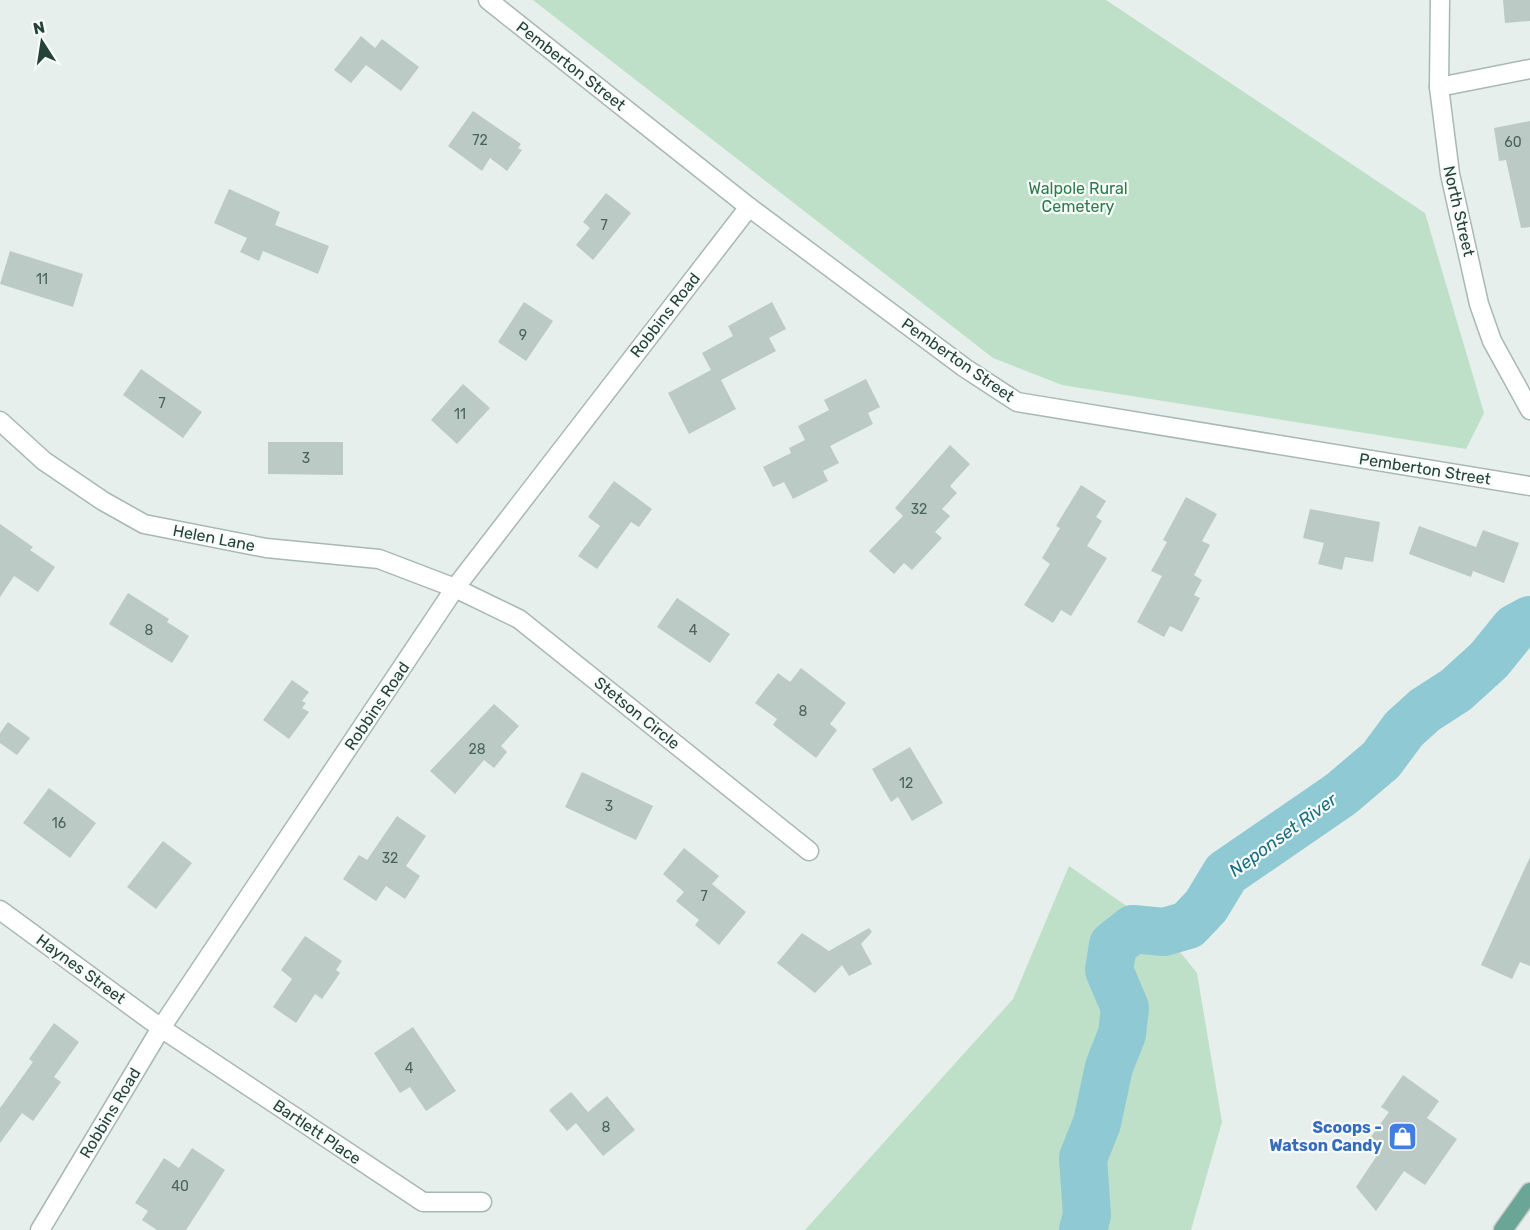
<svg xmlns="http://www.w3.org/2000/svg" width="1530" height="1230" font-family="Rubik,sans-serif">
<rect width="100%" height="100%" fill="#e6efeb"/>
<g fill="#bfe0c8">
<path d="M 533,0 L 1106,0 L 1425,213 L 1484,413 L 1466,449 L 1062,385 L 993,358 Z"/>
<path d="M 1069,866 L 1164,932 L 1197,973 L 1222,1122 L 1191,1230 L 805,1230 L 1013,999 Z"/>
</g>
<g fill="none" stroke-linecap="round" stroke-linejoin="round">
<path stroke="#8ec9d4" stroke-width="48" d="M 1083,1230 L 1087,1215 L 1083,1158 L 1097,1123 L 1109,1067 L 1122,1034 L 1125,1008 L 1109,970 L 1113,945 L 1133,929 L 1164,932 L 1188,925 L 1206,906 L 1226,873 L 1341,794 L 1381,760 L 1404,729 L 1425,710 L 1456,690 L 1489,660 L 1515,628 L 1530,620"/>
</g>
<g fill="#bbcac4">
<path d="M 1503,0 L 1530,0 L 1530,21 L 1505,23 Z"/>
<path d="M 361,36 L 375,48 L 382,39 L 419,67 L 401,91 L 366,65 L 351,83 L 334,70 Z"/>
<path d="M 473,111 L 521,144 L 518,148 L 522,150 L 507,171 L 490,158 L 482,171 L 448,146 Z"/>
<path d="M 1530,121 L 1530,227 L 1521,228 L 1506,160 L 1499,161 L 1494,128 Z"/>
<path d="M 229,189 L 280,212 L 275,225 L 329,246 L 318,274 L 263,251 L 259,261 L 240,252 L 247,238 L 214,223 Z"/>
<path d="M 606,193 L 631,213 L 593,260 L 576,245 L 590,228 L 583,222 Z"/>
<path d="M 10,251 L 83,274 L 73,307 L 0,284 Z"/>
<path d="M 524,302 L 553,321 L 526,361 L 498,342 Z"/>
<path d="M 772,302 L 786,329 L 769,338 L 776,351 L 721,380 L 736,409 L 689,434 L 668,393 L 711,370 L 702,353 L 733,336 L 728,326 Z"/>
<path d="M 141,369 L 202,412 L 183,438 L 123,395 Z"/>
<path d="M 866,379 L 880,407 L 868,413 L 873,424 L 830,446 L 839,463 L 823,471 L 828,481 L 793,499 L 784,482 L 773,487 L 763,467 L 791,453 L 789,448 L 805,440 L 798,426 L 829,410 L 824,400 Z"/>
<path d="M 463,384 L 490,408 L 457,444 L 431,420 Z"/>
<path d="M 268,442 L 343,442 L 343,475 L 268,474 Z"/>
<path d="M 950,445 L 970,464 L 950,486 L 957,493 L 942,509 L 950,516 L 935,532 L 942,538 L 912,570 L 904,563 L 894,574 L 869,551 L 903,516 L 895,508 Z"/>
<path d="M 614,481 L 652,509 L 639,527 L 631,522 L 597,569 L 578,556 L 600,526 L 588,517 Z"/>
<path d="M 1081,485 L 1106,501 L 1096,517 L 1102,521 L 1087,546 L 1107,558 L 1071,616 L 1061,610 L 1053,623 L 1024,605 L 1050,564 L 1042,558 L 1060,528 L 1056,526 Z"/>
<path d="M 1186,497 L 1217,514 L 1202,541 L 1210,545 L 1194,575 L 1202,580 L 1194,595 L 1200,598 L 1182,632 L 1170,626 L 1164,637 L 1137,622 L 1162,576 L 1151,571 L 1167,542 L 1163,540 Z"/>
<path d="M 1310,509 L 1380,522 L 1373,562 L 1345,557 L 1342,570 L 1318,564 L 1324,543 L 1303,538 Z"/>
<path d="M 0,524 L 33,547 L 30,550 L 55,567 L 38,592 L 14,576 L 0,597 Z"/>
<path d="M 1419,526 L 1476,547 L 1483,530 L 1519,543 L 1504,583 L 1473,571 L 1471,577 L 1409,554 Z"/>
<path d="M 128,593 L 169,619 L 167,622 L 189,636 L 172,663 L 109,624 Z"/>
<path d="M 677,598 L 730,634 L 710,663 L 657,627 Z"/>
<path d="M 801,668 L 846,703 L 830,724 L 837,730 L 816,758 L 773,725 L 777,719 L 755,703 L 778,673 L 790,682 Z"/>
<path d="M 292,680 L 309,692 L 302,701 L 306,703 L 302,708 L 309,712 L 289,739 L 263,720 Z"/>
<path d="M 494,704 L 519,726 L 501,746 L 507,752 L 494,768 L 484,760 L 455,794 L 430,771 Z"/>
<path d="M 8,722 L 30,738 L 17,755 L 0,743 L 0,733 Z"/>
<path d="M 910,747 L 943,803 L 912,821 L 898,797 L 891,802 L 872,769 Z"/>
<path d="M 582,772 L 653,806 L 636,840 L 565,807 Z"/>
<path d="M 49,788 L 96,823 L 70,858 L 23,823 Z"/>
<path d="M 397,816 L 426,836 L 406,866 L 420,876 L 405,899 L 386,886 L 376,901 L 343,879 L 359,855 L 367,860 Z"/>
<path d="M 163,841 L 192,863 L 156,909 L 127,887 Z"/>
<path d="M 684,848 L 719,876 L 712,884 L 746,912 L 719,945 L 695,925 L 699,920 L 676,901 L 684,892 L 663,874 Z"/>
<path d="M 1530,857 L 1530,966 L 1520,962 L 1512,979 L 1481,965 Z"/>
<path d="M 869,928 L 872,932 L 861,944 L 872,964 L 849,976 L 842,965 L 815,993 L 777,963 L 802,933 L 829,951 Z"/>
<path d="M 305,936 L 342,961 L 336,970 L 340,973 L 322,999 L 315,994 L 296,1023 L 273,1007 L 292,979 L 281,970 Z"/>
<path d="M 54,1023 L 79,1042 L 54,1077 L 61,1082 L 33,1121 L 22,1113 L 0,1143 L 0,1108 L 33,1062 L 29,1059 Z"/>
<path d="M 413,1027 L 456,1091 L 426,1111 L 410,1087 L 400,1093 L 374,1053 Z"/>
<path d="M 1403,1075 L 1439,1101 L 1427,1118 L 1457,1139 L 1425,1185 L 1404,1171 L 1376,1211 L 1356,1187 L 1378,1154 L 1365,1145 L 1389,1112 L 1381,1107 Z"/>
<path d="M 571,1092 L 588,1112 L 607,1096 L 635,1130 L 603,1156 L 576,1123 L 567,1131 L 549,1110 Z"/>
<path d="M 192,1148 L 225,1170 L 186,1230 L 157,1230 L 142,1220 L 148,1211 L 135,1203 L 164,1158 L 179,1168 Z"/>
</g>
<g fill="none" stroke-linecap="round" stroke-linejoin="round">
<defs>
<g id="minor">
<path d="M 488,0 L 749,207 L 965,368 L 1017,402 L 1530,486"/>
<path d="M 1440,0 L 1439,87 L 1450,174 L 1479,304 L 1492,341 L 1530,410"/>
<path d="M 1439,87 L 1530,69"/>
<path d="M 0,421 L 44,461 L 103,501 L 144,524 L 266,548 L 379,559 L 455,588 L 519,619 L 809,851"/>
<path d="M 0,910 L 161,1028 L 423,1202 L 482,1202"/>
<path d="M 40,1230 L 161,1028 L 455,588 L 749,207"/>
</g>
<path id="major" d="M 1503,1230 L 1530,1192"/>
</defs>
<use href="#minor" stroke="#a8b8b2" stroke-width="21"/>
<use href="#major" stroke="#c2cac8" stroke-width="21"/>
<use href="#minor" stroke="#fff" stroke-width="18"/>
<use href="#major" stroke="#6aa596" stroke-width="18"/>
</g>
<defs>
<symbol id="shop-square" viewBox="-11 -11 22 22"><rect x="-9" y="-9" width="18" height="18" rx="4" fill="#3f7fe0" stroke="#f7fbf9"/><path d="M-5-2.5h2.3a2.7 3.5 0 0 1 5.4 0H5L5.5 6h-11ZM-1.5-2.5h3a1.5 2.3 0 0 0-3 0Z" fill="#fff"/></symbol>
</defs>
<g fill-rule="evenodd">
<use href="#shop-square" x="1386" y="1120" width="33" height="33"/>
</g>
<g text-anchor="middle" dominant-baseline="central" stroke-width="4.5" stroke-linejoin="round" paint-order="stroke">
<g font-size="14" fill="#4a645c">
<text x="480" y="140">72</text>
<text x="1513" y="142">60</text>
<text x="604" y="225">7</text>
<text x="42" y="279">11</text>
<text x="523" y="335">9</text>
<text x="162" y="403">7</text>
<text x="460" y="414">11</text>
<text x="306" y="458">3</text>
<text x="919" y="509">32</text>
<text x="149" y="630">8</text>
<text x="693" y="630">4</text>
<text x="803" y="711">8</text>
<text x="477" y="749">28</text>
<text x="906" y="783">12</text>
<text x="609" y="806">3</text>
<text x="59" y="823">16</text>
<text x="390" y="858">32</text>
<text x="704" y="896">7</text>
<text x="409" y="1068">4</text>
<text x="606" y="1127">8</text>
<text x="180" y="1186">40</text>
</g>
<g font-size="16" fill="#24423a" stroke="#f7fbf9">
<text transform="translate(571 66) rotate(38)">Pemberton Street</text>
<text transform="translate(1459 211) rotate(77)">North Street</text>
<text transform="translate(665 315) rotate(-52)">Robbins Road</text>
<text transform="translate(958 360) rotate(35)">Pemberton Street</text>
<text transform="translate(1425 469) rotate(9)">Pemberton Street</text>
<text transform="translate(214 538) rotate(11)">Helen Lane</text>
<text transform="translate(377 706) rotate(-56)">Robbins Road</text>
<text transform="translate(637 713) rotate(39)">Stetson Circle</text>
<text transform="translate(81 969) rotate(36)">Haynes Street</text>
<text transform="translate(110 1113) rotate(-59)">Robbins Road</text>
<text transform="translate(317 1132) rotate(34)">Bartlett Place</text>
</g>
<g font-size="16" fill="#2d7a4b" stroke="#f7fbf9">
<text x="1078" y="188">Walpole Rural<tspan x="1078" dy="18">Cemetery</tspan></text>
</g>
<g font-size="16" font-weight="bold" fill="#366cbe" stroke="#f7fbf9" text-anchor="end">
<text x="1382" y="1127">Scoops -<tspan x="1382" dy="18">Watson Candy</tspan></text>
</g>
<g font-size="18" font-style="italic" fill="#1c6f80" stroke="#f7fbf9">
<text transform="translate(1283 835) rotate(-36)">Neponset River</text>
</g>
</g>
<g transform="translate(42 42) rotate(348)" stroke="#f7fbf9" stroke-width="4.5" paint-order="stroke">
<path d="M0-4.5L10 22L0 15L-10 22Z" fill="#24423a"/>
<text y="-9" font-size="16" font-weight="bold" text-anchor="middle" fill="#24423a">N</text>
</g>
</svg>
